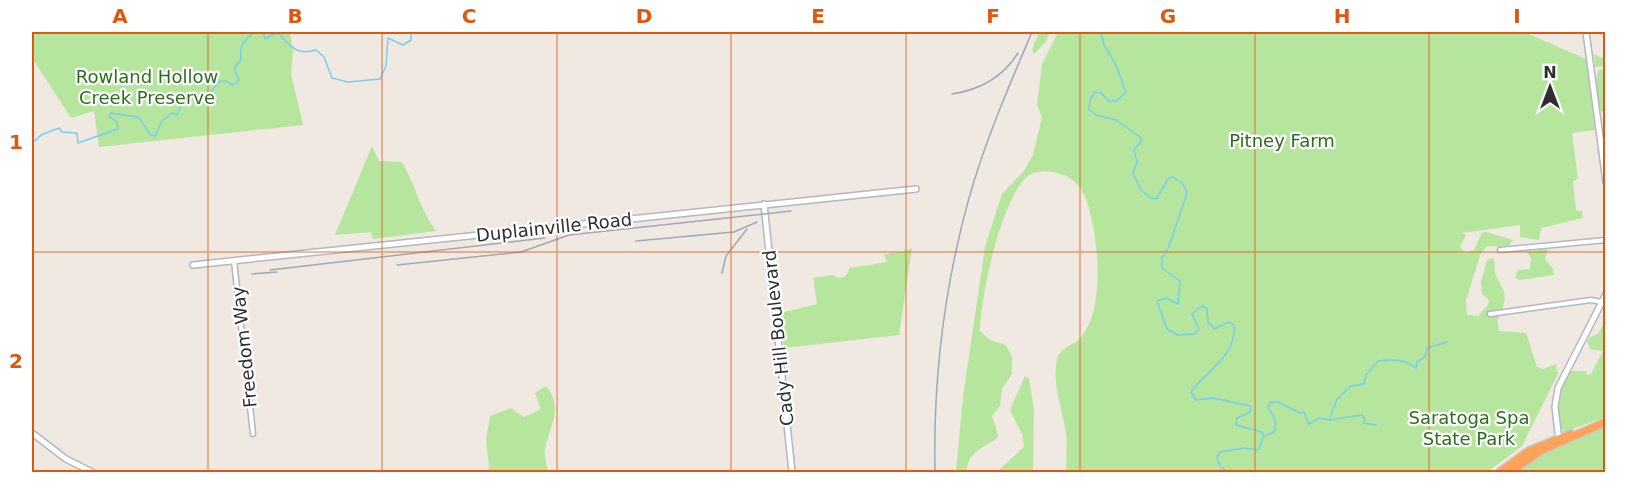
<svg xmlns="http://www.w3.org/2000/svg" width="1637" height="504" font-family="'DejaVu Sans',sans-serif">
<rect width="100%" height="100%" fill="#efe9e1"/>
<g fill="#b6e59e">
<path d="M 32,32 L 290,32 L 293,52 L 291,74 L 303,125 L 99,147 L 94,111 L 71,118 L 32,58 Z"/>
<path d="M 1039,32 L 1050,32 L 1045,43 L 1034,54 L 1032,50 Z"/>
<path d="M 1058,32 L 1524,32 L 1586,59 L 1595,130 L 1572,133 L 1578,179 L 1573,181 L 1576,210 L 1582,211 L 1583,218 L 1541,228 L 1539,240 L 1520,237 L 1520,225 L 1462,233 L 1466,235 L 1460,247 L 1465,253 L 1474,250 L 1482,233 L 1486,232 L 1513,240 L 1508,247 L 1487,246 L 1481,253 L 1466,300 L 1467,315 L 1478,316 L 1488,305 L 1489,300 L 1482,294 L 1481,282 L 1487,260 L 1493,258 C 1496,263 1494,266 1495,272 C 1497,283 1507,287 1504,303 C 1502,315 1495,311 1499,331 L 1526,333 L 1537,367 L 1543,369 L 1556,364 L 1557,372 L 1559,372 L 1522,446 L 1490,470 L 1491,472 L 1066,472 C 1066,458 1068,441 1065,427 C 1061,405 1052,382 1057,360 C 1060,346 1075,346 1082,336 C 1103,309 1099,252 1092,221 C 1087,198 1082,179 1057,173 C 1048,171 1039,170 1031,174 C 1002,190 980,300 980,331 L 990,340 L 1006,345 L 1012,357 L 1012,374 L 1002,389 L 1000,406 L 992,416 L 998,435 L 996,439 C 982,449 967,452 967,472 L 956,472 L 963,397 L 985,247 L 1002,194 L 1024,171 L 1033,155 L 1042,117 L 1037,105 L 1042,64 Z"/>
<path d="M 1594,54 L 1605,59 L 1605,66 L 1595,67 Z"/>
<path d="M 1600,69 L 1605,71 L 1605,113 L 1599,110 C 1598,99 1593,77 1600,69 Z"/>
<path d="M 372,146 L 379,161 L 402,162 C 416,187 419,207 436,231 L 373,239 L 371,232 L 335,235 Z"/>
<path d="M 912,248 L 899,335 L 784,348 L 780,313 L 817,304 L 813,278 L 833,275 L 838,278 L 845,277 L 850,268 L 887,262 L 884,255 C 894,251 902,254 912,248 Z"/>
<path d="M 1548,249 L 1545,259 L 1553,269 L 1554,275 L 1520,280 L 1515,278 L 1518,270 L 1530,269 L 1531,258 L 1527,252 Z"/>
<path d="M 1605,321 L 1605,417 L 1564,432 C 1551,414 1559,389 1569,371 L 1586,371 L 1587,375 L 1591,374 L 1603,351 L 1590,349 L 1587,341 L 1590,337 L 1598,334 Z"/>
<path d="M 1025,376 L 1029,379 L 1034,410 L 1033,472 L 997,472 L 1024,447 L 1022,434 L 1010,410 Z"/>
<path d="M 546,386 C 564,408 550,425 545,449 C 544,456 547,465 548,472 L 487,472 L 489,467 L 486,440 L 490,416 L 511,408 L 524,417 L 541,409 L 535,393 Z"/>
<path d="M 1605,426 L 1605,472 L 1514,472 L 1543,453 Z"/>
</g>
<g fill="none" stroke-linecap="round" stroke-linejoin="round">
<g stroke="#75cff0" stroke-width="1.5">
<path d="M 263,32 L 265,39 L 277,32 C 291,45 294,56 316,50 L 324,57 L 332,78 L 348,82 L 380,79 L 386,66 L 388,38 L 403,45 L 411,40 L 411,32"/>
<path d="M 1101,32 L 1104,45 L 1115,63 L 1126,92 L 1116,101 L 1109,101 L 1101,93 L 1095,92 L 1090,100 L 1089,109 L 1096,115 L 1116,120 L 1140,137 L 1142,140 L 1134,150 L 1137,162 L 1133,173 L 1141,190 L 1151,198 L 1156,199 L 1168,179 L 1173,177 L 1183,184 L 1187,193 L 1168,249 L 1162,258 L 1162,268 L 1180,281 L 1178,304 L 1166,298 L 1157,301 L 1167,329 L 1178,335 L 1194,334 L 1199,329 L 1192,314 L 1202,306 L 1207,309 L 1208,322 L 1214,329 L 1229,322 L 1234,325 C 1237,356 1207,370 1191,392 L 1196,400 L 1213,398 L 1251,406 L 1250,412 L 1237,418 L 1236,425 L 1262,432 L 1264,436 L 1258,450 L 1244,448 L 1220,452 L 1217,457 C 1219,465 1221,469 1229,472"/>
<path d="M 32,139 L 35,141 L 41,135 L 59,128 L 62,132 L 77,133 L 78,143 L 118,129 L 117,122 L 109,116 L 111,113 L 138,117 L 151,135 L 155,136 L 162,121 L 172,113 L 177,115 L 183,101 L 206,97 L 220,81 L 226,81 L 233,85 L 239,81 L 234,68 L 241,60 C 239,45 244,42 253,32"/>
<path d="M 1330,420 L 1362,415 L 1365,419 L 1363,423 L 1376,425"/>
<path d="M 1264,436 L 1274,432 C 1278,422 1273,415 1268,407 L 1271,402 L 1278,402 L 1300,413 L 1304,412 L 1309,424 L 1319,418 L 1329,420 L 1337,399 L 1351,386 L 1364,384 L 1366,375 L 1378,361 C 1392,359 1406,359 1416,368 L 1417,362 L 1425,357 L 1427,348 L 1447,342"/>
</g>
<defs>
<g id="street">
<path d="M 1500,250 L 1606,240"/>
<path d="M 234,261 L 253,434"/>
<path d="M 1490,314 L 1591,300 L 1602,302"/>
</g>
<g id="secondary">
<path d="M 1586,32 L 1606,182"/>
<path d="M 764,204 L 792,472"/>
<path d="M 193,265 L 916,189"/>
<path d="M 32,433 L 66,459 L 92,472"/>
<path d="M 1559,441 L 1555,407 L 1558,388 L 1606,294"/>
</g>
<g id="highway">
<path d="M 1500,472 L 1529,451 L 1571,434"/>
<path d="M 1510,472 L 1542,450 L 1606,422"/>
</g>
</defs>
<use href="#street" stroke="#b4b7c1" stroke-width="7"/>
<use href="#secondary" stroke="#b4b7c1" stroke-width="8"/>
<use href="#highway" stroke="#c9c9c9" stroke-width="10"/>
<use href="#street" stroke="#fff" stroke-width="4"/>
<use href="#secondary" stroke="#fff" stroke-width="5"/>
<use href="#highway" stroke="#ffa35c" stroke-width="7"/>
<g stroke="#a3a6b8" stroke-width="1.5">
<path d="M 952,94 C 979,90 1003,77 1018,53"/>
<path d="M 636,241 L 734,232 L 757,222"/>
<path d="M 397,265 L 521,252 L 569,235 L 791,211"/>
<path d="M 270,270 L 545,238"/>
<path d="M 722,273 L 726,256 L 747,229"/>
<path d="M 252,274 L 277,272"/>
<path d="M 935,472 C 933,379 944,288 969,198 C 985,141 1009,86 1032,32"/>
</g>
</g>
<path fill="none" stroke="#df570e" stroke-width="1.5" stroke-opacity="0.55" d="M 208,32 L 208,472M 382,32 L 382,472M 557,32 L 557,472M 731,32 L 731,472M 906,32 L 906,472M 1080,32 L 1080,472M 1255,32 L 1255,472M 1429,32 L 1429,472M 32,252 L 1606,252"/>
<g text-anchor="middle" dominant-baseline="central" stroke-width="4.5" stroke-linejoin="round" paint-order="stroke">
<g font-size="18" fill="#2c6e1b" stroke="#fff">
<text x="147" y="76">Rowland Hollow<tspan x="147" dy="21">Creek Preserve</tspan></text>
<text x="1282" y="140">Pitney Farm</text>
<text x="1469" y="417">Saratoga Spa<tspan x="1469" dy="21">State Park</tspan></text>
</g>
<g font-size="18" fill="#2e2e2e" stroke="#fff">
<text transform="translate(554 227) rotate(-6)">Duplainville Road</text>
<text transform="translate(778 338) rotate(-96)">Cady Hill Boulevard</text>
<text transform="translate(244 347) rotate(-96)">Freedom Way</text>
</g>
</g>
<rect width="1637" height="504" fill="none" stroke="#ffffff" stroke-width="66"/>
<g transform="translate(1550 87)" stroke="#ffffff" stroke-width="4.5" paint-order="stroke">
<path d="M0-4.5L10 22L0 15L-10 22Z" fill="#2e2e2e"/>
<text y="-9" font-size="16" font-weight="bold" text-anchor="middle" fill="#2e2e2e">N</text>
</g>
<rect x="33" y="33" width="1571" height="438" fill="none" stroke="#df570e" stroke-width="2"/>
<g font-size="20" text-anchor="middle" font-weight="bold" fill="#df570e">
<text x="120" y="23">A</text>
<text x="295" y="23">B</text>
<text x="469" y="23">C</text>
<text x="644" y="23">D</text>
<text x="818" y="23">E</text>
<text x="993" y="23">F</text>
<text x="1168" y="23">G</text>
<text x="1342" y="23">H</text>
<text x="1517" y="23">I</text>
<text x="16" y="149">1</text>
<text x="16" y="368">2</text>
</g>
</svg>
